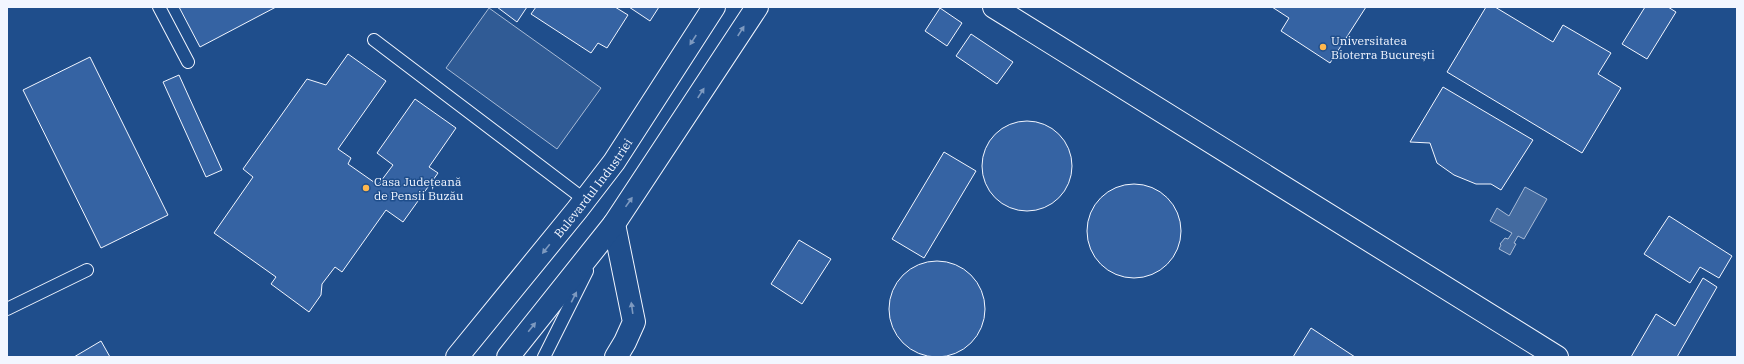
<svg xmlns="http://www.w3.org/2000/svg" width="1744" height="364" font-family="'IBM Plex Serif',serif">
<rect width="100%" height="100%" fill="#1f4e8c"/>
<path fill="#305b95" stroke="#a8bbd7" d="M 489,8 L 601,88 L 557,149 L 446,68 Z"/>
<path fill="#446ba0" stroke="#a8bbd7" d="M 1525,187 L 1547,199 L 1524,239 L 1518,236 L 1514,243 L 1516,244 L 1510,255 L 1499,249 L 1501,245 L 1500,244 L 1505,238 L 1508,239 L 1512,233 L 1490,221 L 1497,208 L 1509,216 Z"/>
<g fill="#3563a3" stroke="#f2f6ff">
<path d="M 179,7 L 276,7 L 200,47 Z"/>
<path d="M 497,7 L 527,7 L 517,22 Z"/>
<path d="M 536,7 L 615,7 L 628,15 L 607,48 L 598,43 L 591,53 L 531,14 Z"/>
<path d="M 629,7 L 659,7 L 650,21 Z"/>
<path d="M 1272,7 L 1366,7 L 1330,63 L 1281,31 L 1289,18 Z"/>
<path d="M 1486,7 L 1495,7 L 1553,42 L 1563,25 L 1611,53 L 1598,74 L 1621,88 L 1582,153 L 1447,72 Z"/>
<path d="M 1645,7 L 1668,7 L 1676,12 L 1647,59 L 1622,44 Z"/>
<path d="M 940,8 L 962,23 L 947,46 L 925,31 Z"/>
<path d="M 971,34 L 1013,62 L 997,84 L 956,56 Z"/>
<path d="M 348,54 L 386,81 L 338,149 L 351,158 L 348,164 L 378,185 L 393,165 L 377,153 L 415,99 L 456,128 L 429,167 L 438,173 L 403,222 L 386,210 L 342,272 L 335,267 L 322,284 L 321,295 L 309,312 L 271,284 L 276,277 L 214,233 L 253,177 L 243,169 L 307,79 L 326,85 Z"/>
<path d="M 90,57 L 168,215 L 101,248 L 23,90 Z"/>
<path d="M 179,75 L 222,170 L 206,177 L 163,82 Z"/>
<path d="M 1443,87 L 1533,140 L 1501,190 L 1491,184 L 1476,184 L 1454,175 L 1437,163 L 1430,143 L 1410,142 Z"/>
<circle cx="1027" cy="166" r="45"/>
<path d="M 944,152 L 976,171 L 924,258 L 892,239 Z"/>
<circle cx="1134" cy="231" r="47"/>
<path d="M 1669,216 L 1732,256 L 1719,278 L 1700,267 L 1690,283 L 1644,254 Z"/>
<path d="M 799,240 L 831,259 L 802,304 L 771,284 Z"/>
<circle cx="937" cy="309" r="48"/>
<path d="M 1703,278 L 1717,287 L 1677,357 L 1631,357 L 1656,314 L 1675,326 Z"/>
<path d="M 1311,328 L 1355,357 L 1293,357 Z"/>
<path d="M 101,341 L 110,357 L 74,357 Z"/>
</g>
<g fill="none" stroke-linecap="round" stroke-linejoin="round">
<defs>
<g id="service">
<path d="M 159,7 L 188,62"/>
<path d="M 374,40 L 585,200"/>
<path d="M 7,309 L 87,270"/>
<path d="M 544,357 L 587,271"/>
</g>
<g id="minor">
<path d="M 994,7 L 1557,357"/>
<path d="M 614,224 L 634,322 L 625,342 L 616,357"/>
</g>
<g id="primary">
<path id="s1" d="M 457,357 L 577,210 L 614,162 L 714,7"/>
<path d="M 508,357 L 614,224 L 757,7"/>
</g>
</defs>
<use href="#service" stroke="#f2f6ff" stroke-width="14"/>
<use href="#minor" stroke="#f2f6ff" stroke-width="24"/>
<use href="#primary" stroke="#f2f6ff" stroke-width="24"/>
<use href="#service" stroke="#1f4e8c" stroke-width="12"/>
<use href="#minor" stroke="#1f4e8c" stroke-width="22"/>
<use href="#primary" stroke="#1f4e8c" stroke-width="22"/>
</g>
<defs><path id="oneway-solid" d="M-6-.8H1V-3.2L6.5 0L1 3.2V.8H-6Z"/></defs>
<g fill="#7e9ac0">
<use href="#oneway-solid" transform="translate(741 31) rotate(-57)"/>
<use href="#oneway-solid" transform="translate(693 40) rotate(123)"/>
<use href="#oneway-solid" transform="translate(701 93) rotate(-57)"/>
<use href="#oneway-solid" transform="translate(629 202) rotate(-55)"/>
<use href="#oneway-solid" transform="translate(546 249) rotate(129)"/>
<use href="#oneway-solid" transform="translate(574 297) rotate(-63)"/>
<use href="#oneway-solid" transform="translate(632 308) rotate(-98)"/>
<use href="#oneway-solid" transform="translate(532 327) rotate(-51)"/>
</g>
<g fill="#ffb74d" stroke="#1f4e8c" stroke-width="1.5">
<circle cx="1323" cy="47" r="4"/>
<circle cx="366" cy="188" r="4"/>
</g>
<g text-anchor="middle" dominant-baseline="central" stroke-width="3" stroke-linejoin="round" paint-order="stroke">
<g font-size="12" fill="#f2f6ff" stroke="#1f4e8c" text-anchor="start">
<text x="1331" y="40">Universitatea<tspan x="1331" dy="14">Bioterra București</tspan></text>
<text x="374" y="181">Casa Județeană<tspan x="374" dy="14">de Pensii Buzău</tspan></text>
</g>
<g font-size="12" fill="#f2f6ff" stroke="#1f4e8c">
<text stroke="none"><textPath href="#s1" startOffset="217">Bulevardul Industriei</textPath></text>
</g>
</g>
<rect width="1744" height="364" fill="none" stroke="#f2f6ff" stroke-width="16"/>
</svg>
